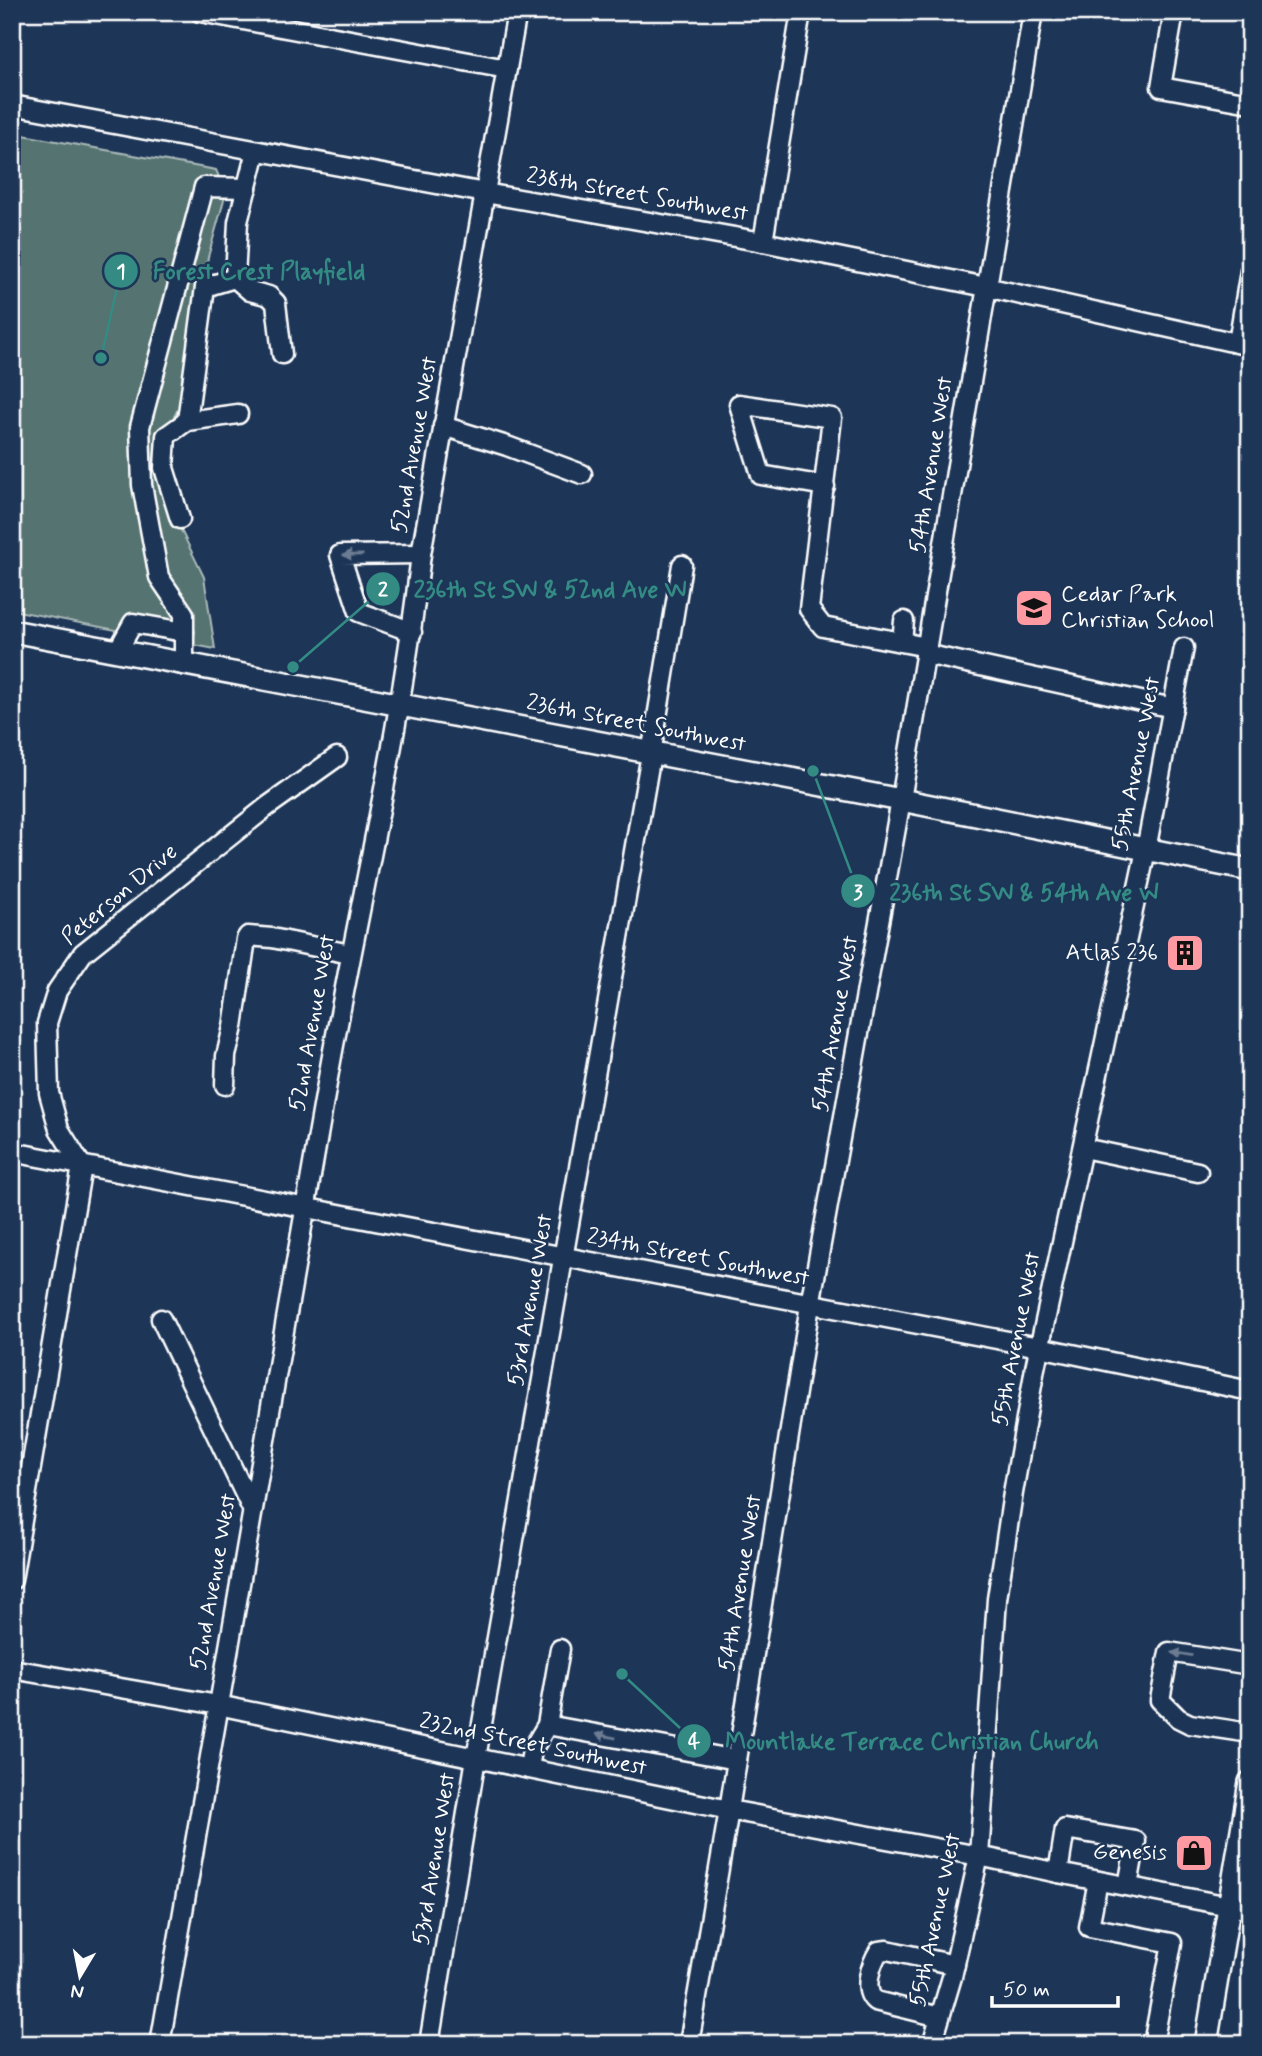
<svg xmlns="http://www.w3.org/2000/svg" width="1262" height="2056" font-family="Mynerve,sans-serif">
<rect width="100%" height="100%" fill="#1d3557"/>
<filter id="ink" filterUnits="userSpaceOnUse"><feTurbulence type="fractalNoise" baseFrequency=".0143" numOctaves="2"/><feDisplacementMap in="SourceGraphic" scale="14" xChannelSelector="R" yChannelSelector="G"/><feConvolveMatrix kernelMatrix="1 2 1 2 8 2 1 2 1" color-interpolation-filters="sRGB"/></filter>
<g filter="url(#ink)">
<path fill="#557371" stroke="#aab9b8" stroke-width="2" d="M 12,133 L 216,170 L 226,193 L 208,257 L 183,400 L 159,444 L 176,520 L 204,577 L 215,649 L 12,610 Z"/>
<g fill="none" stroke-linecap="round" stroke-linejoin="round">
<defs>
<g id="minor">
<path d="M 200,12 L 507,69"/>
<path d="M 1174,12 L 1161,87 L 1250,103"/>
<path d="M 12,105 L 485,193 L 763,242 L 986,287 L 1250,346"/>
<path d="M 763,242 L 801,12"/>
<path d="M 235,278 L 205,287 L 187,421 L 238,414"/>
<path d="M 235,278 L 238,222 L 256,151"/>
<path d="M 235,278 L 250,291 L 269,296 L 276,303 L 282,354"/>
<path d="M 1238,343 L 1250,271"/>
<path d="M 443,426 L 507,446 L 582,474"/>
<path d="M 825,486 L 761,475 L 739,404 L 832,418 L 809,609 L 823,627 L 927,647"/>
<path d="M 180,519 L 164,468 L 166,436 L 187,421"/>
<path d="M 412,632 L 359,612 L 340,555 L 421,554"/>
<path d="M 902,642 L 904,621"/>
<path d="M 117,652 L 133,623 L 184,632"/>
<path d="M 925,654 L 1173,708"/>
<path d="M 184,665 L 184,614 L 159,577 L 142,485 L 140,427 L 204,187 L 247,188"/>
<path d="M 225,1085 L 226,1056 L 233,1027 L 246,939 L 248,936 L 272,938 L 350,954"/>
<path d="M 1083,1148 L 1198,1172"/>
<path d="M 12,1152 L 1039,1347 L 1250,1391"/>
<path d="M 161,1319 L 252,1509"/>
<path d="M 12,1580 L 82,1166 L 59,1129 L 49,1093 L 47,1023 L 57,991 L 83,953 L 268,806 L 337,757"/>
<path d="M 1250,1665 L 1169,1652 L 1160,1700 L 1178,1718 L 1190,1724 L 1250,1733"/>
<path d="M 12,1669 L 218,1705 L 729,1810 L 979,1856 L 1058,1873 L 1250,1910"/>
<path d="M 547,1725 L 737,1760"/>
<path d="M 529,1769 L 532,1750 L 547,1725 L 560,1649"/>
<path d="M 1058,1873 L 1065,1829 L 1136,1841 L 1128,1886"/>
<path d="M 1098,1881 L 1089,1927 L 1172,1943 L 1153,2044"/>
<path d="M 940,2017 L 875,2001 C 862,1990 871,1964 879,1951 L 887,1950 L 955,1965"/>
<path d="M 160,2044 C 215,1722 270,1400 328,1078 C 359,904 401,731 421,554 L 517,12"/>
<path d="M 429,2044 L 476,1758 L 651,754 L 682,565"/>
<path d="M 689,2044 L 729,1810 L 810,1305 L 901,800 L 1033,12"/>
<path d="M 932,2044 L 952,1977 L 979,1856 L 997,1599 L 1013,1493 L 1035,1368 L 1146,850 L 1184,648"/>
</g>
<g id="major">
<path d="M 12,631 L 901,800 L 1250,870"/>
<path d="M 1206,2044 L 1250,1782"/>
</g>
</defs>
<use href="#minor" stroke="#fff" stroke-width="23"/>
<use href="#major" stroke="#fff" stroke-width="26"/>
<use href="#minor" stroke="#1d3557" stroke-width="18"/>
<use href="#major" stroke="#1d3557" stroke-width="21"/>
</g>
<defs><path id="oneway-solid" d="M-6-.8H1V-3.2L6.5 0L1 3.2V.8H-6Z" transform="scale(1.75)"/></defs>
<g fill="#6c7c92">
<use href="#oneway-solid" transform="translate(353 555) rotate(179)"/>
<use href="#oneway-solid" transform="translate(1182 1654) rotate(-171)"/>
<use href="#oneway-solid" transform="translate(606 1736) rotate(-169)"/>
</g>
</g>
<defs>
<symbol id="school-square" viewBox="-11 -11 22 22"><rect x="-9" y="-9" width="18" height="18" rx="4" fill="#ff9aa2" stroke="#1d3557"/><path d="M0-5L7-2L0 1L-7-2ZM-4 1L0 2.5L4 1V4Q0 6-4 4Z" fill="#111"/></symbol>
<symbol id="building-square" viewBox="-11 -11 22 22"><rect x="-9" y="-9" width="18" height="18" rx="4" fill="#ff9aa2" stroke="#1d3557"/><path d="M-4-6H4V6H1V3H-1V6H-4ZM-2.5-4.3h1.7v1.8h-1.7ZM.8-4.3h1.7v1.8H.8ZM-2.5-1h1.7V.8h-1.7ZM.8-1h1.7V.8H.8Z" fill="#111"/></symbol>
<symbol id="shop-square" viewBox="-11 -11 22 22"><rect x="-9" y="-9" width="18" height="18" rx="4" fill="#ff9aa2" stroke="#1d3557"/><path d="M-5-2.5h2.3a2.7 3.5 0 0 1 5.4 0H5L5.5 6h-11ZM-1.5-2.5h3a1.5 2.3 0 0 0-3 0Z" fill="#111"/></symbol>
</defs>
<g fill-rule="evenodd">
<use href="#school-square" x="1012" y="586" width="44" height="44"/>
<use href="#building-square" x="1163" y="931" width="44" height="44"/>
<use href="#shop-square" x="1172" y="1831" width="44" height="44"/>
</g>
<g text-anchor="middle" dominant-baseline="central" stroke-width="5" stroke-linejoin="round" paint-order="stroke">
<g font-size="23" fill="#fff" stroke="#1d3557">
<text transform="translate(637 195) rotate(10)">238th Street Southwest</text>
<text transform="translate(415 445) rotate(-80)">52nd Avenue West</text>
<text transform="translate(932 465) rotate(-81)">54th Avenue West</text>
<text transform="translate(636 724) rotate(11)">236th Street Southwest</text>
<text transform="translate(1137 764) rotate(-79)">55th Avenue West</text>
<text transform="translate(120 895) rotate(-40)">Peterson Drive</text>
<text transform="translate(313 1023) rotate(-80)">52nd Avenue West</text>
<text transform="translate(836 1024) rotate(-80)">54th Avenue West</text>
<text transform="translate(698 1258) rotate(11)">234th Street Southwest</text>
<text transform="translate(531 1300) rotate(-80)">53rd Avenue West</text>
<text transform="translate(1017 1339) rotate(-79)">55th Avenue West</text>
<text transform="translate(214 1582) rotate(-80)">52nd Avenue West</text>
<text transform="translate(741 1583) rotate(-81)">54th Avenue West</text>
<text transform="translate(533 1745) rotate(12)">232nd Street Southwest</text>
<text transform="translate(435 1859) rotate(-81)">53rd Avenue West</text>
<text transform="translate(936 1920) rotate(-78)">55th Avenue West</text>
</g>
<g font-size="23" fill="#fff" stroke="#1d3557" text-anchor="end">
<text x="1061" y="595" text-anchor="start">Cedar Park<tspan x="1061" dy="26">Christian School</tspan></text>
<text x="1158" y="953">Atlas 236</text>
<text x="1167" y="1853">Genesis</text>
</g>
</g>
<path fill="none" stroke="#338b84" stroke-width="2.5" d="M101 358L121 271M293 667L383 589M813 771L858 891M622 1674L694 1741"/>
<g fill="#338b84" stroke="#1d3557" stroke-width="2.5">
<circle cx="101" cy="358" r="7"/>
<circle cx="293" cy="667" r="7"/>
<circle cx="813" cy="771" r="7"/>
<circle cx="622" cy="1674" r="7"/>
<circle cx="121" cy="271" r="18"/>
<circle cx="383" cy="589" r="18"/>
<circle cx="858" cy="891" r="18"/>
<circle cx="694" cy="1741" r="18"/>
</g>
<g font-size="21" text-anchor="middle" font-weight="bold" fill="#fff">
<text x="121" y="278">1</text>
<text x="383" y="596">2</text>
<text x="858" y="899">3</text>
<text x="694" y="1748">4</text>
</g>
<g font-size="24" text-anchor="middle" font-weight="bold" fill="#338b84" stroke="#1d3557" stroke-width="5" stroke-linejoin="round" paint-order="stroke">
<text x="259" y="279">Forest Crest Playfield</text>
<text x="550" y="597">236th St SW &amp; 52nd Ave W</text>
<text x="1024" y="900">236th St SW &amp; 54th Ave W</text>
<text x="912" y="1749">Mountlake Terrace Christian Church</text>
</g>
<rect width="1262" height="2056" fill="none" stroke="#1d3557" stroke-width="42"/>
<rect x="21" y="21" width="1220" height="2014" fill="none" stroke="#fff" stroke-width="2.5" filter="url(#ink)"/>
<g transform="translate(80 1976) rotate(190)" stroke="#1d3557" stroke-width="5" paint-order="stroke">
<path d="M0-5L12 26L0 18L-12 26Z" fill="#ffffff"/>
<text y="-10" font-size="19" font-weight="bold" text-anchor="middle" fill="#ffffff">N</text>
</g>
<path d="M992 1996v10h126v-10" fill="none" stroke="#ffffff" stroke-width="3.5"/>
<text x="1003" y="1996" font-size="21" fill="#ffffff" stroke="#1d3557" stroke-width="5" paint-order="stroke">50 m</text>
</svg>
